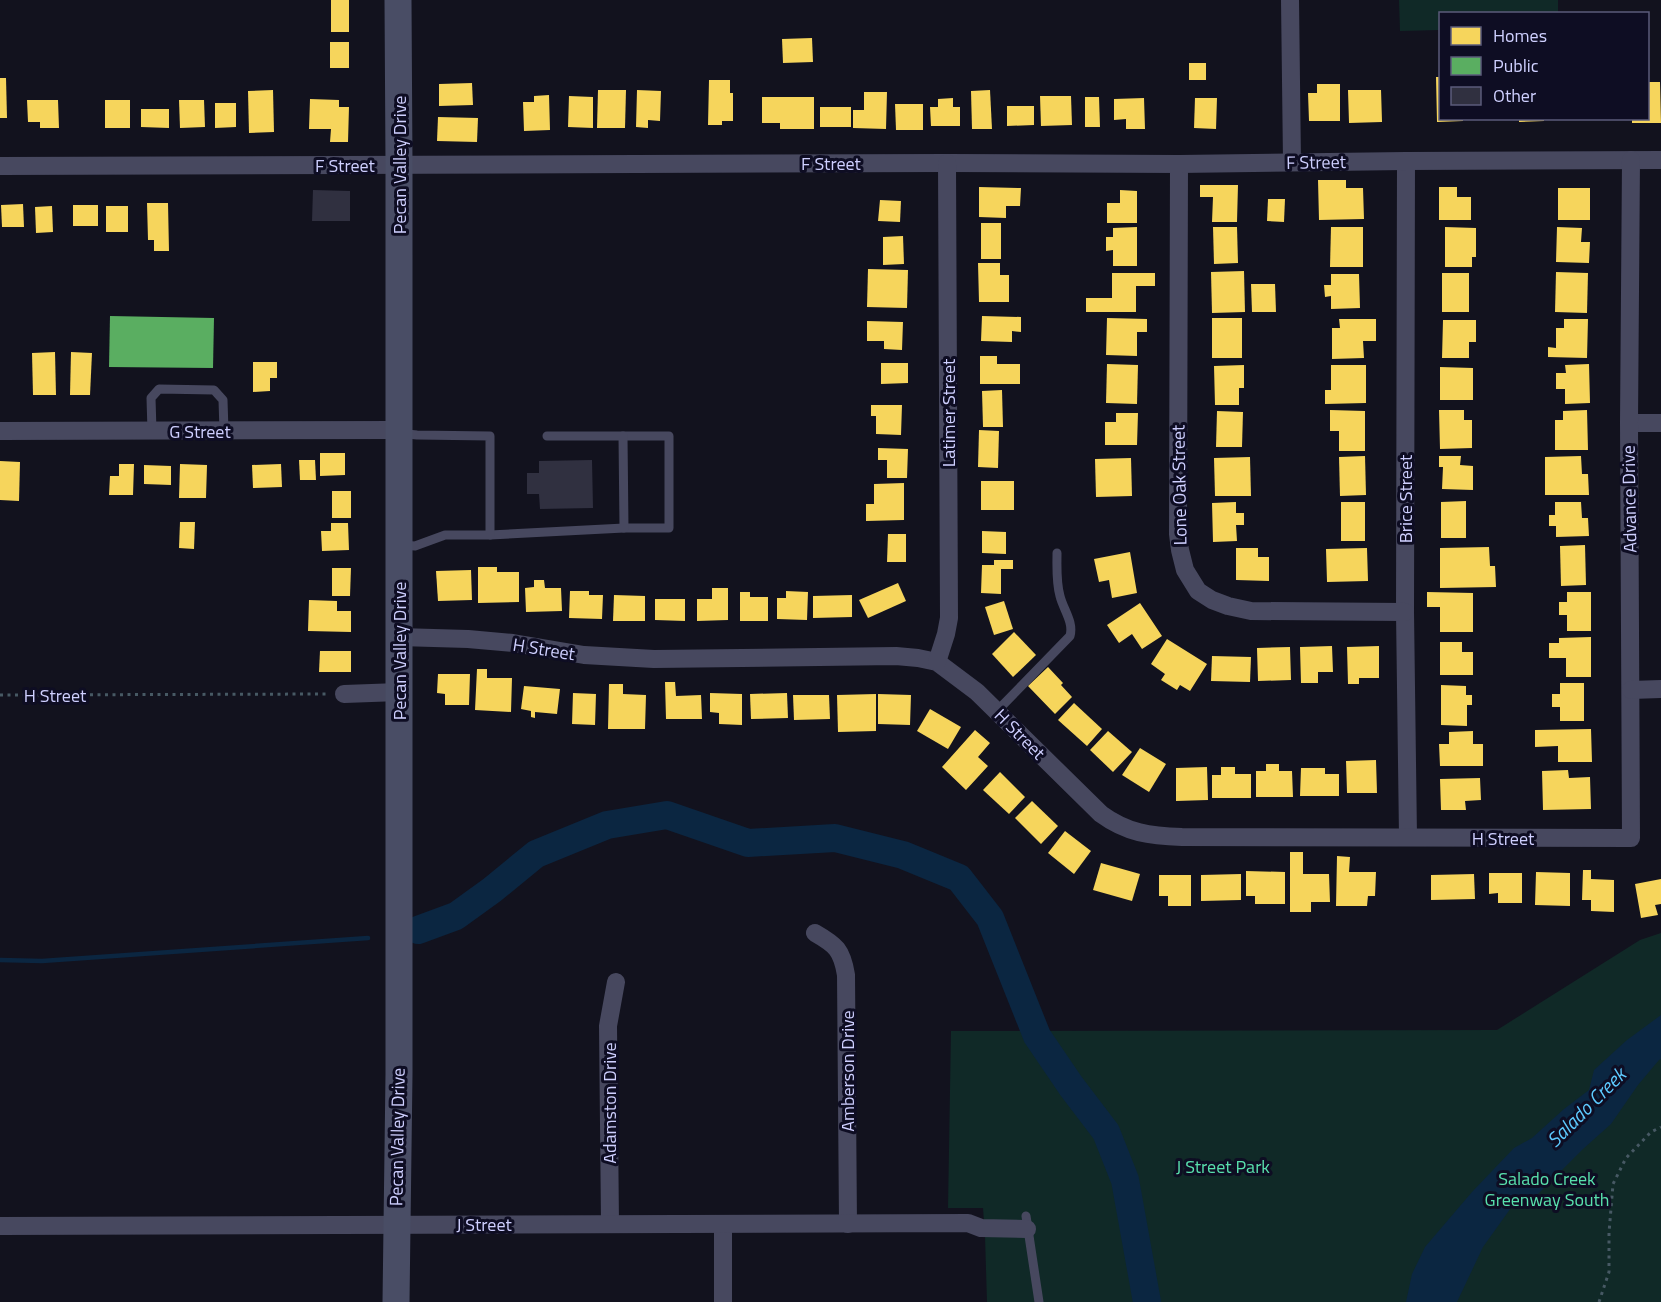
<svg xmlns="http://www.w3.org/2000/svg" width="1661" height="1302" font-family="'Titillium Web',sans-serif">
<rect width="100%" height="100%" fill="#12121e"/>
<g fill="#102927">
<path d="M 1399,0 L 1558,0 L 1558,13 L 1440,14 L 1440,30 L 1400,31 Z"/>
<path d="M 1661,933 L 1661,1302 L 987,1302 L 985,1236 L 983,1208 L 948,1208 L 951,1031 L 1497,1030 L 1640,940 Z"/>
</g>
<path fill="#0b2641" d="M 1661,1015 L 1661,1059 L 1659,1060 L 1638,1085 L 1611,1124 L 1583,1149 L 1538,1194 L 1513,1205 L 1483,1247 L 1457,1302 L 1406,1302 L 1412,1274 L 1425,1247 L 1472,1192 L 1514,1148 L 1532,1138 L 1564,1109 L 1589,1090 L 1594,1070 L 1627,1040 Z"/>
<g fill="#f6d55c">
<rect x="331" y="0" width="18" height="32"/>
<path d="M 812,38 L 813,62 L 783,63 L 782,39 Z"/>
<rect x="330" y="42" width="19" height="26"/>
<rect x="1189" y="63" width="17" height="17"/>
<path d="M 1436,77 L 1440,77 L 1440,118 L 1463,118 L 1463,121 L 1437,122 Z"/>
<path d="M 0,78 L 6,78 L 7,118 L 0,118 Z"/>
<path d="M 709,80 L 730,80 L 730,93 L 733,93 L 733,121 L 722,121 L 722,125 L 708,125 Z"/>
<path d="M 1648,82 L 1660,82 L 1661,123 L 1632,123 L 1632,118 L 1648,118 Z"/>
<path d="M 472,83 L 473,105 L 439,106 L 439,84 Z"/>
<path d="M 1317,84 L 1340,84 L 1340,121 L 1309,121 L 1308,93 L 1317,93 Z"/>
<path d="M 273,90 L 274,132 L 249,133 L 248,91 Z"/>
<path d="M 598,90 L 626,90 L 625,128 L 597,128 Z"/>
<path d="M 637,90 L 661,91 L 660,121 L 648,120 L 648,128 L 636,127 Z"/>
<path d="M 990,90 L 992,129 L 972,129 L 971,91 Z"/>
<path d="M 1348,90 L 1381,90 L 1382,122 L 1349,123 Z"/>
<path d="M 864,92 L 887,92 L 886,129 L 853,128 L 853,110 L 864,110 Z"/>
<path d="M 549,95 L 550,130 L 524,131 L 523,102 L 534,102 L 534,96 Z"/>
<path d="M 569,96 L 593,97 L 593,128 L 568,127 Z"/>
<path d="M 1040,96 L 1071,96 L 1072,125 L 1041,126 Z"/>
<path d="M 762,97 L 814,97 L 814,129 L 780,129 L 780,123 L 762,123 Z"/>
<path d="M 1085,97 L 1099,97 L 1100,127 L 1085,127 Z"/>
<path d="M 953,98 L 953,107 L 960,107 L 960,126 L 931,126 L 930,107 L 938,107 L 938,99 Z"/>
<path d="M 1144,98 L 1145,129 L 1126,129 L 1126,119 L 1114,120 L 1114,99 Z"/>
<path d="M 1195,98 L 1217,98 L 1216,129 L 1194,128 Z"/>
<path d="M 310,99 L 339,100 L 339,107 L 349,107 L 348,142 L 330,142 L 331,129 L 309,129 Z"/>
<path d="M 27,100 L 58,100 L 59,128 L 40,128 L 40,122 L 28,122 Z"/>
<rect x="105" y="100" width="25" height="28"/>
<path d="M 179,100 L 204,100 L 205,127 L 180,128 Z"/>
<path d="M 215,103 L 236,103 L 236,127 L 215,128 Z"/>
<path d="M 895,104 L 923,104 L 923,130 L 896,130 Z"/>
<path d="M 1007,106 L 1034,106 L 1034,125 L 1007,126 Z"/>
<rect x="820" y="107" width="31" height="20"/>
<path d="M 141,109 L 169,109 L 169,128 L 141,127 Z"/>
<path d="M 438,117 L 478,118 L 477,142 L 437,141 Z"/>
<path d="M 1519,118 L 1544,118 L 1544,121 L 1519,122 Z"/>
<path d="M 1318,180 L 1346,180 L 1346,188 L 1363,188 L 1364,219 L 1319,220 Z"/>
<path d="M 1200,185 L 1238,185 L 1237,222 L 1212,222 L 1213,197 L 1200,197 Z"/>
<path d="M 979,187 L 1021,188 L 1020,206 L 1006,206 L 1006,218 L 979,217 Z"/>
<path d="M 1439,187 L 1457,187 L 1457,197 L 1471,197 L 1471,220 L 1439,220 Z"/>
<rect x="1558" y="188" width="32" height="32"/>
<path d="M 1120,190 L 1137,191 L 1137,223 L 1107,223 L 1107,203 L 1120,203 Z"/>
<path d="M 1268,199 L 1285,199 L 1284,222 L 1267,221 Z"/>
<path d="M 880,200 L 901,201 L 900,222 L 878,221 Z"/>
<path d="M 147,203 L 168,203 L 169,251 L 154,251 L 154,240 L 148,240 Z"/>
<path d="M 23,204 L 24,227 L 2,227 L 1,205 Z"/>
<rect x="73" y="205" width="25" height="21"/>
<path d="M 52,206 L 53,232 L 36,233 L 35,207 Z"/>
<rect x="106" y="206" width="22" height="26"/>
<rect x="981" y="223" width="20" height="36"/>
<path d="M 1137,227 L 1137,266 L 1113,266 L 1113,250 L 1106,251 L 1106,237 L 1113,237 L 1113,228 Z"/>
<path d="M 1213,227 L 1237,227 L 1238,263 L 1214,264 Z"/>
<path d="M 1331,227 L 1363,227 L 1363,267 L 1330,267 Z"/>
<path d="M 1445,227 L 1476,228 L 1476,257 L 1472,257 L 1472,267 L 1445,267 Z"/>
<path d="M 1557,227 L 1582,228 L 1581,242 L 1590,242 L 1589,263 L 1556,262 Z"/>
<path d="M 903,236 L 904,264 L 883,265 L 883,237 Z"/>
<path d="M 978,263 L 1000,263 L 1000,275 L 1009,275 L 1009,302 L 979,302 Z"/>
<path d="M 868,269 L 908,270 L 907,308 L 867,307 Z"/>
<path d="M 1244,271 L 1245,312 L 1212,313 L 1211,272 Z"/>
<path d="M 1556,272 L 1588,273 L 1587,313 L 1555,312 Z"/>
<path d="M 1112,273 L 1155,273 L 1155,286 L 1136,286 L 1136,312 L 1086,312 L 1086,298 L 1112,298 Z"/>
<rect x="1442" y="273" width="27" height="39"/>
<path d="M 1331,274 L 1359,274 L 1360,308 L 1331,309 L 1331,296 L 1325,297 L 1324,285 L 1331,285 Z"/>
<path d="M 1251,284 L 1275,284 L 1276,312 L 1252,312 Z"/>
<path d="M 982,316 L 1021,317 L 1021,332 L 1012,331 L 1012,342 L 981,341 Z"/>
<path d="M 1107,318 L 1147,319 L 1147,332 L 1137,332 L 1137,356 L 1106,355 Z"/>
<rect x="1212" y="318" width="30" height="40"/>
<path d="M 1339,319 L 1376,319 L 1376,341 L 1363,341 L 1364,358 L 1332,359 L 1332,328 L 1340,328 Z"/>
<path d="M 1564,319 L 1588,319 L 1587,358 L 1548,357 L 1548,347 L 1556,348 L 1556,328 L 1564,328 Z"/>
<path d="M 1443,320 L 1476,320 L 1476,342 L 1469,342 L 1469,358 L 1442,358 Z"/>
<path d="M 867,321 L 903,322 L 902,350 L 884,349 L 884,341 L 867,341 Z"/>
<path d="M 55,352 L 56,395 L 33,395 L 32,353 Z"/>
<path d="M 71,352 L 92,353 L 90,395 L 70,395 Z"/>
<path d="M 980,356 L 997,356 L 997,364 L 1020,364 L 1020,384 L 980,384 Z"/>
<path d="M 253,362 L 277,362 L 277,378 L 270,378 L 270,391 L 253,392 Z"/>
<path d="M 881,363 L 908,363 L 908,383 L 881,384 Z"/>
<path d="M 1107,364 L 1138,365 L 1137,404 L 1106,403 Z"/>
<path d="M 1589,364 L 1590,403 L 1565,404 L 1565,389 L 1556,389 L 1556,373 L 1566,373 L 1565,365 Z"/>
<path d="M 1244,365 L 1244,388 L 1239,388 L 1239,405 L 1215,405 L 1214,366 Z"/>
<path d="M 1331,365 L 1366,365 L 1366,403 L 1325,404 L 1325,390 L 1331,390 Z"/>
<path d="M 1440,367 L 1473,368 L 1473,400 L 1440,400 Z"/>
<path d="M 1002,390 L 1003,427 L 983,427 L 982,391 Z"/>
<path d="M 871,405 L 902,405 L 901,435 L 876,434 L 876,416 L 871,416 Z"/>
<path d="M 1330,410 L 1365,411 L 1365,451 L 1339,451 L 1339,431 L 1330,431 Z"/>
<path d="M 1439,410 L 1464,410 L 1464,420 L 1472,420 L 1472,448 L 1440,449 Z"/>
<path d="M 1587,410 L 1588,450 L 1555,450 L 1555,420 L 1563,420 L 1563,411 Z"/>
<path d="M 1217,411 L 1243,412 L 1242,447 L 1216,447 Z"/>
<path d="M 1116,413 L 1138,413 L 1137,445 L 1105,445 L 1105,422 L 1116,422 Z"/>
<path d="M 979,430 L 999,431 L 998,468 L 978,467 Z"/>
<path d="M 878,448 L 908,449 L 907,478 L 887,478 L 887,460 L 878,460 Z"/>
<path d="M 320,453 L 345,453 L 345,475 L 320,476 Z"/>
<path d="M 1365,456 L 1366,495 L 1340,496 L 1339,457 Z"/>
<path d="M 1439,456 L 1461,456 L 1460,465 L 1473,466 L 1473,490 L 1442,489 L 1443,467 L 1439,467 Z"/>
<path d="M 1581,456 L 1582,474 L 1588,474 L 1589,495 L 1545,495 L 1545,457 Z"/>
<path d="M 1250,457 L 1251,496 L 1215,496 L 1214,458 Z"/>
<path d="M 1131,458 L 1132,496 L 1096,497 L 1095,459 Z"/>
<path d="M 299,460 L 315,460 L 316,480 L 300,480 Z"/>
<path d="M 0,461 L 20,462 L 19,501 L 0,500 Z"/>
<path d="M 119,464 L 134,464 L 133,495 L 109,495 L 110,476 L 119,476 Z"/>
<path d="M 180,464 L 207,465 L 206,498 L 179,498 Z"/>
<path d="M 281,464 L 282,487 L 253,488 L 252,465 Z"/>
<path d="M 144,465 L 171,466 L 171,485 L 144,484 Z"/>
<rect x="981" y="481" width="33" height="29"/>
<path d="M 904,483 L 904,520 L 866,521 L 866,504 L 874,504 L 874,484 Z"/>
<rect x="332" y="491" width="19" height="27"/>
<path d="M 1466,501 L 1466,538 L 1441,538 L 1441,502 Z"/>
<path d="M 1236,502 L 1236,513 L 1244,513 L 1244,525 L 1236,525 L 1237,541 L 1213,542 L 1212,503 Z"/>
<rect x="1341" y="502" width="24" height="39"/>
<path d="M 1555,502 L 1581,502 L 1582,518 L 1588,518 L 1589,536 L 1556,537 L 1556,526 L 1549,526 L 1549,515 L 1555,515 Z"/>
<path d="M 180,522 L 195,522 L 194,549 L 179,548 Z"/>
<path d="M 331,523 L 348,523 L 349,550 L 322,551 L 321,531 L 331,531 Z"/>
<path d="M 982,531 L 1006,532 L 1006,554 L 982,553 Z"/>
<path d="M 888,534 L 906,534 L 906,562 L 887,562 Z"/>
<path d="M 1585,545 L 1586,585 L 1561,586 L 1560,546 Z"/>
<path d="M 1489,547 L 1490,566 L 1495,566 L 1496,587 L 1440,588 L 1440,548 Z"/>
<path d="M 1236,548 L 1258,548 L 1258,557 L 1269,557 L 1269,581 L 1236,580 Z"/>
<path d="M 1367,548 L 1368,581 L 1327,582 L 1326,549 Z"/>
<path d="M 1130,552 L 1137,593 L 1112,598 L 1109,580 L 1099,582 L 1094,559 Z"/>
<path d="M 994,560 L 1013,560 L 1013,569 L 1001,569 L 1001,594 L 981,593 L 982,565 L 994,565 Z"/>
<path d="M 478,567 L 497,567 L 497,572 L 519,572 L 519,602 L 478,603 Z"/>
<path d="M 332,568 L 351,568 L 350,596 L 332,596 Z"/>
<path d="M 471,570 L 472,600 L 438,601 L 436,571 Z"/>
<path d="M 534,580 L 544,580 L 545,588 L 561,588 L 562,611 L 526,612 L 525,588 L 534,587 Z"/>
<path d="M 898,583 L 906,601 L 868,618 L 859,600 Z"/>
<path d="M 712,588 L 728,588 L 728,620 L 697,621 L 697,599 L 712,599 Z"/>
<path d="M 570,591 L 589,591 L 589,595 L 603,595 L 602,619 L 569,618 Z"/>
<path d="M 786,591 L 808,592 L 807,620 L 777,619 L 777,598 L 786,598 Z"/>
<path d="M 740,592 L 750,592 L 750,597 L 768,597 L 768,621 L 740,621 Z"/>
<path d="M 1427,592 L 1473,593 L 1473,632 L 1440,632 L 1440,607 L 1427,607 Z"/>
<path d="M 1567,592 L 1591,592 L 1591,631 L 1567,631 L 1567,615 L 1559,615 L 1559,602 L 1567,602 Z"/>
<path d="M 614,595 L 645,596 L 645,621 L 613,621 Z"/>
<path d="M 852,595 L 852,617 L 813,618 L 813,596 Z"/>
<path d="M 655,599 L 685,599 L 685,621 L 655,620 Z"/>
<path d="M 309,600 L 337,601 L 337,611 L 351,611 L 351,632 L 308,631 Z"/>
<path d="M 1004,601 L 1013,629 L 994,635 L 985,607 Z"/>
<path d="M 1140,603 L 1162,636 L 1142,649 L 1132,634 L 1119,643 L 1107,625 Z"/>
<path d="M 1014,632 L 1036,655 L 1013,677 L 992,654 Z"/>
<path d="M 1591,637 L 1591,677 L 1566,677 L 1566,658 L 1549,658 L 1549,643 L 1559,643 L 1559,638 Z"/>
<path d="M 1167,639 L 1207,664 L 1190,691 L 1180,685 L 1177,690 L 1161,680 L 1165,674 L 1151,664 Z"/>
<path d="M 1440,642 L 1462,642 L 1462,652 L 1473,652 L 1473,675 L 1440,675 Z"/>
<path d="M 1332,646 L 1333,672 L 1318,672 L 1318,683 L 1301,683 L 1300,647 Z"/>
<path d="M 1379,646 L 1379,678 L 1359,678 L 1359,684 L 1348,684 L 1347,647 Z"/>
<path d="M 1290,647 L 1291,680 L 1258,681 L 1257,648 Z"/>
<path d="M 320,651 L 351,651 L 351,672 L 319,672 Z"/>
<path d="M 1212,656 L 1251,657 L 1250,682 L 1211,681 Z"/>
<path d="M 1048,667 L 1063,683 L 1061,685 L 1072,697 L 1055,714 L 1028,686 Z"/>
<path d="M 477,669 L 487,669 L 487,678 L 512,678 L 511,712 L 475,710 Z"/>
<path d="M 438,674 L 470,674 L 469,705 L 445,705 L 445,694 L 437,693 Z"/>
<path d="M 665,682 L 675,682 L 676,696 L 701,695 L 702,719 L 666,719 Z"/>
<path d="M 1560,683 L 1584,683 L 1584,721 L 1560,721 L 1560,707 L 1552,707 L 1552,694 L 1560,694 Z"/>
<path d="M 609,684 L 623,684 L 623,694 L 646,695 L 645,729 L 608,729 Z"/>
<path d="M 1441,685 L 1466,686 L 1466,695 L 1472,695 L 1472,705 L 1467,705 L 1467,726 L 1441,725 Z"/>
<path d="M 524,686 L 560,689 L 557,714 L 535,712 L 535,718 L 531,717 L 531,711 L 521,709 Z"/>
<path d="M 573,693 L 596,694 L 595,725 L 572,724 Z"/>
<path d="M 710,693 L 742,694 L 742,725 L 719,724 L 719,713 L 710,712 Z"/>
<path d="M 787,693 L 788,718 L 751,719 L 750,694 Z"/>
<path d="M 876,694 L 876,731 L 838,732 L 837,695 Z"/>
<path d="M 878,694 L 911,695 L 910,725 L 878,724 Z"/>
<path d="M 793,695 L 829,695 L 830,719 L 794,720 Z"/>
<path d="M 1074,703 L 1102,729 L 1087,746 L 1058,720 Z"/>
<path d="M 930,709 L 961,727 L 948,749 L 917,731 Z"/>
<path d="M 1591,729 L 1592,762 L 1558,762 L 1558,746 L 1535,747 L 1535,730 Z"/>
<path d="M 975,730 L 990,743 L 978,757 L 988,766 L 966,790 L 942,767 Z"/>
<path d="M 1108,731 L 1132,752 L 1113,772 L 1090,750 Z"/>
<path d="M 1473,731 L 1473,744 L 1483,744 L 1483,766 L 1440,766 L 1439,744 L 1449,744 L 1449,732 Z"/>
<path d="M 1140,748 L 1166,764 L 1149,792 L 1122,775 Z"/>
<path d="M 1376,760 L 1377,793 L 1347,793 L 1346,761 Z"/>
<path d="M 1266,764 L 1279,764 L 1279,771 L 1292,771 L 1293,797 L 1256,797 L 1256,771 L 1266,771 Z"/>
<path d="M 1207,767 L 1208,800 L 1176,801 L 1176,768 Z"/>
<path d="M 1221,767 L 1235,767 L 1235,774 L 1251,774 L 1251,798 L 1212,798 L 1212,775 L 1221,775 Z"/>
<path d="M 1301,768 L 1325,768 L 1325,774 L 1339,774 L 1339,796 L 1300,796 Z"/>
<path d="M 1568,770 L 1569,778 L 1590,777 L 1591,809 L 1543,810 L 1542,771 Z"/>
<path d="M 1000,772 L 1025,797 L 1009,814 L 983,790 Z"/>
<path d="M 1480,778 L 1481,800 L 1465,801 L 1466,810 L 1441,810 L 1440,779 Z"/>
<path d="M 1032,801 L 1058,826 L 1041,844 L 1015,818 Z"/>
<path d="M 1065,831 L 1091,851 L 1074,874 L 1048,853 Z"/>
<path d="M 1290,852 L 1303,852 L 1303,874 L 1329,874 L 1330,902 L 1311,902 L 1311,912 L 1290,912 Z"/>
<path d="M 1337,856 L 1350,857 L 1349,872 L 1376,872 L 1375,896 L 1368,896 L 1367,906 L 1336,906 Z"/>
<path d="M 1101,863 L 1140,874 L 1132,901 L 1093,890 Z"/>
<path d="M 1583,870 L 1591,870 L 1591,879 L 1614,880 L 1614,912 L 1591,911 L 1591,900 L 1582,900 Z"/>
<path d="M 1246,871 L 1285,872 L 1285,904 L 1255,904 L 1255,896 L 1246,896 Z"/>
<path d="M 1536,872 L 1570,873 L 1570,906 L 1535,905 Z"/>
<path d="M 1489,873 L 1522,873 L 1522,903 L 1498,903 L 1498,893 L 1489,894 Z"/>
<path d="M 1241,874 L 1241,900 L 1201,901 L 1201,875 Z"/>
<path d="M 1474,874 L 1475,899 L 1431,900 L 1431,875 Z"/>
<path d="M 1159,875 L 1191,875 L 1191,906 L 1168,906 L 1168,896 L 1159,896 Z"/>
<path d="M 1661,879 L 1661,904 L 1655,905 L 1658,915 L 1641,918 L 1635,884 Z"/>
</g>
<path fill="#5aae61" d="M 110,316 L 214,318 L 213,368 L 109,367 Z"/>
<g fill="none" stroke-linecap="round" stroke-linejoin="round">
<path stroke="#0b2641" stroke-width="4.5" d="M 0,960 L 42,961 L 368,938"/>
<path stroke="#0b2641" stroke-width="28" d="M 418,930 L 456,916 L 492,890 L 536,854 L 607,825 L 667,815 L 748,843 L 835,838 L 903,855 L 959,878 L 990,918 L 1037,1036 L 1071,1086 L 1106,1132 L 1125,1180 L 1147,1302"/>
</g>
<g fill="#303040">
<path d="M 313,190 L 350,191 L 350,221 L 312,221 Z"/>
<path d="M 592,460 L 593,508 L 540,509 L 539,494 L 527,494 L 527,473 L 539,473 L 539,461 Z"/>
</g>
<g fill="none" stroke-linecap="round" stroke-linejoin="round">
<g stroke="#475964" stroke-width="3" stroke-dasharray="3 4.5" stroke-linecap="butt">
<path d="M 0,695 L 328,694"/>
<path d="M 1599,1302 L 1609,1272 L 1609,1233 L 1613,1184 L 1626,1158 L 1651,1132 L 1661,1127"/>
</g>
<g stroke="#47485f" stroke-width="9">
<path d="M 152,431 L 151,398 L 159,389 L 214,390 L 223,400 L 224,431"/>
<path d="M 623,436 L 669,436 L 669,528 L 624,528"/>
<path d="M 490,535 L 624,528 L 623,436 L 547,436"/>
<path d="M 401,545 L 415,546 L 445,535 L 490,535 L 490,436 L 417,435 L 407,434 L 402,432"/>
<path d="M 997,711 L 1070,636 C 1074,622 1063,609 1060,596 C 1056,582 1057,567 1057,553"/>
<path d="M 1026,1216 L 1039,1302"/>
</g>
<g stroke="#47485f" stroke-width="18">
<path d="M 1290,0 L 1292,162"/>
<path d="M 1406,161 L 1405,612 L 1408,837"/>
<path d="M 1179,164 L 1178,534 L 1180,550 L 1185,570 L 1198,591 L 1212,600 L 1228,606 L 1251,611 L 1405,612"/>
<path d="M 0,166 L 947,163 L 1179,164 L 1406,161 L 1661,160"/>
<path d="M 1629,423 L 1661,423"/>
<path d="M 0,431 L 399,430"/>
<path d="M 399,637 L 468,639 L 513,643 L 584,655 L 654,659 L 896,656 L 918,658 L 937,662 L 977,692 L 1101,814 C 1127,833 1150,836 1182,837 L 1631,838 L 1629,423 L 1631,160"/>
<path d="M 937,662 L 946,634 L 949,618 L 947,163"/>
<path d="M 1631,690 L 1661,689"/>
<path d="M 344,694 L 399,692"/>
<path d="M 815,933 C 836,945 842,950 846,975 L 848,1224"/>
<path d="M 610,1224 L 608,1026 L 616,982"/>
<path d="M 723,1224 L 723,1302"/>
<path d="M 0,1226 L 968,1223 L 981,1228 L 1027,1229"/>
</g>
<path stroke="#494d65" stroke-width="27" d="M 396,1302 L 399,1074 L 399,165 L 398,0"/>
</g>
<g text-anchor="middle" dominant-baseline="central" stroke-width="6" stroke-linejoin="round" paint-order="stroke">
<g font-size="18" fill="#cfd0ff" stroke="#0e0d23">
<text transform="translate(1316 162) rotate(-1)">F Street</text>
<text x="831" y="163">F Street</text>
<text x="345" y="165">F Street</text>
<text transform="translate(399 165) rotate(-90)">Pecan Valley Drive</text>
<text transform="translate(948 413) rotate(-90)">Latimer Street</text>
<text x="200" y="431">G Street</text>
<text transform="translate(1179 485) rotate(-91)">Lone Oak Street</text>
<text transform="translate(1405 499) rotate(-90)">Brice Street</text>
<text transform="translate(1629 499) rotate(-91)">Advance Drive</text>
<text transform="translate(544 649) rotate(9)">H Street</text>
<text transform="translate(399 651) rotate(-90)">Pecan Valley Drive</text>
<text x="55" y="695">H Street</text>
<text transform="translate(1020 734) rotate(45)">H Street</text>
<text x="1503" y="838">H Street</text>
<text transform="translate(847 1071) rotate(-90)">Amberson Drive</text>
<text transform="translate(609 1103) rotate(-90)">Adamston Drive</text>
<text transform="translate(397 1137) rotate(-89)">Pecan Valley Drive</text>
<text x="484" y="1224">J Street</text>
</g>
<g font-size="18" fill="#59e1ad" stroke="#0e0d23">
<text x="1223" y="1166">J Street Park</text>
<text x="1547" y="1178">Salado Creek<tspan x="1547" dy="21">Greenway South</tspan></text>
</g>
<g font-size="20" font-style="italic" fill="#5dcaff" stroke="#0e0d23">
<text transform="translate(1586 1107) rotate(-45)">Salado Creek</text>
</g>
</g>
<rect x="1439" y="12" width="210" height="108" fill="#0e0d23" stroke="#5b5b7b" stroke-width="1.5"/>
<rect x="1451" y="27" width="30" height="18" fill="#f6d55c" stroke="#5b5b7b" stroke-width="1.5"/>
<text x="1493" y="42" font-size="18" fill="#cfd0ff">Homes</text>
<rect x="1451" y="57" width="30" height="18" fill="#5aae61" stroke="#5b5b7b" stroke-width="1.5"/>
<text x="1493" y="72" font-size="18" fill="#cfd0ff">Public</text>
<rect x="1451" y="87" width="30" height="18" fill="#303040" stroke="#5b5b7b" stroke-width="1.5"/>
<text x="1493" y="102" font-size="18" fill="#cfd0ff">Other</text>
</svg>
